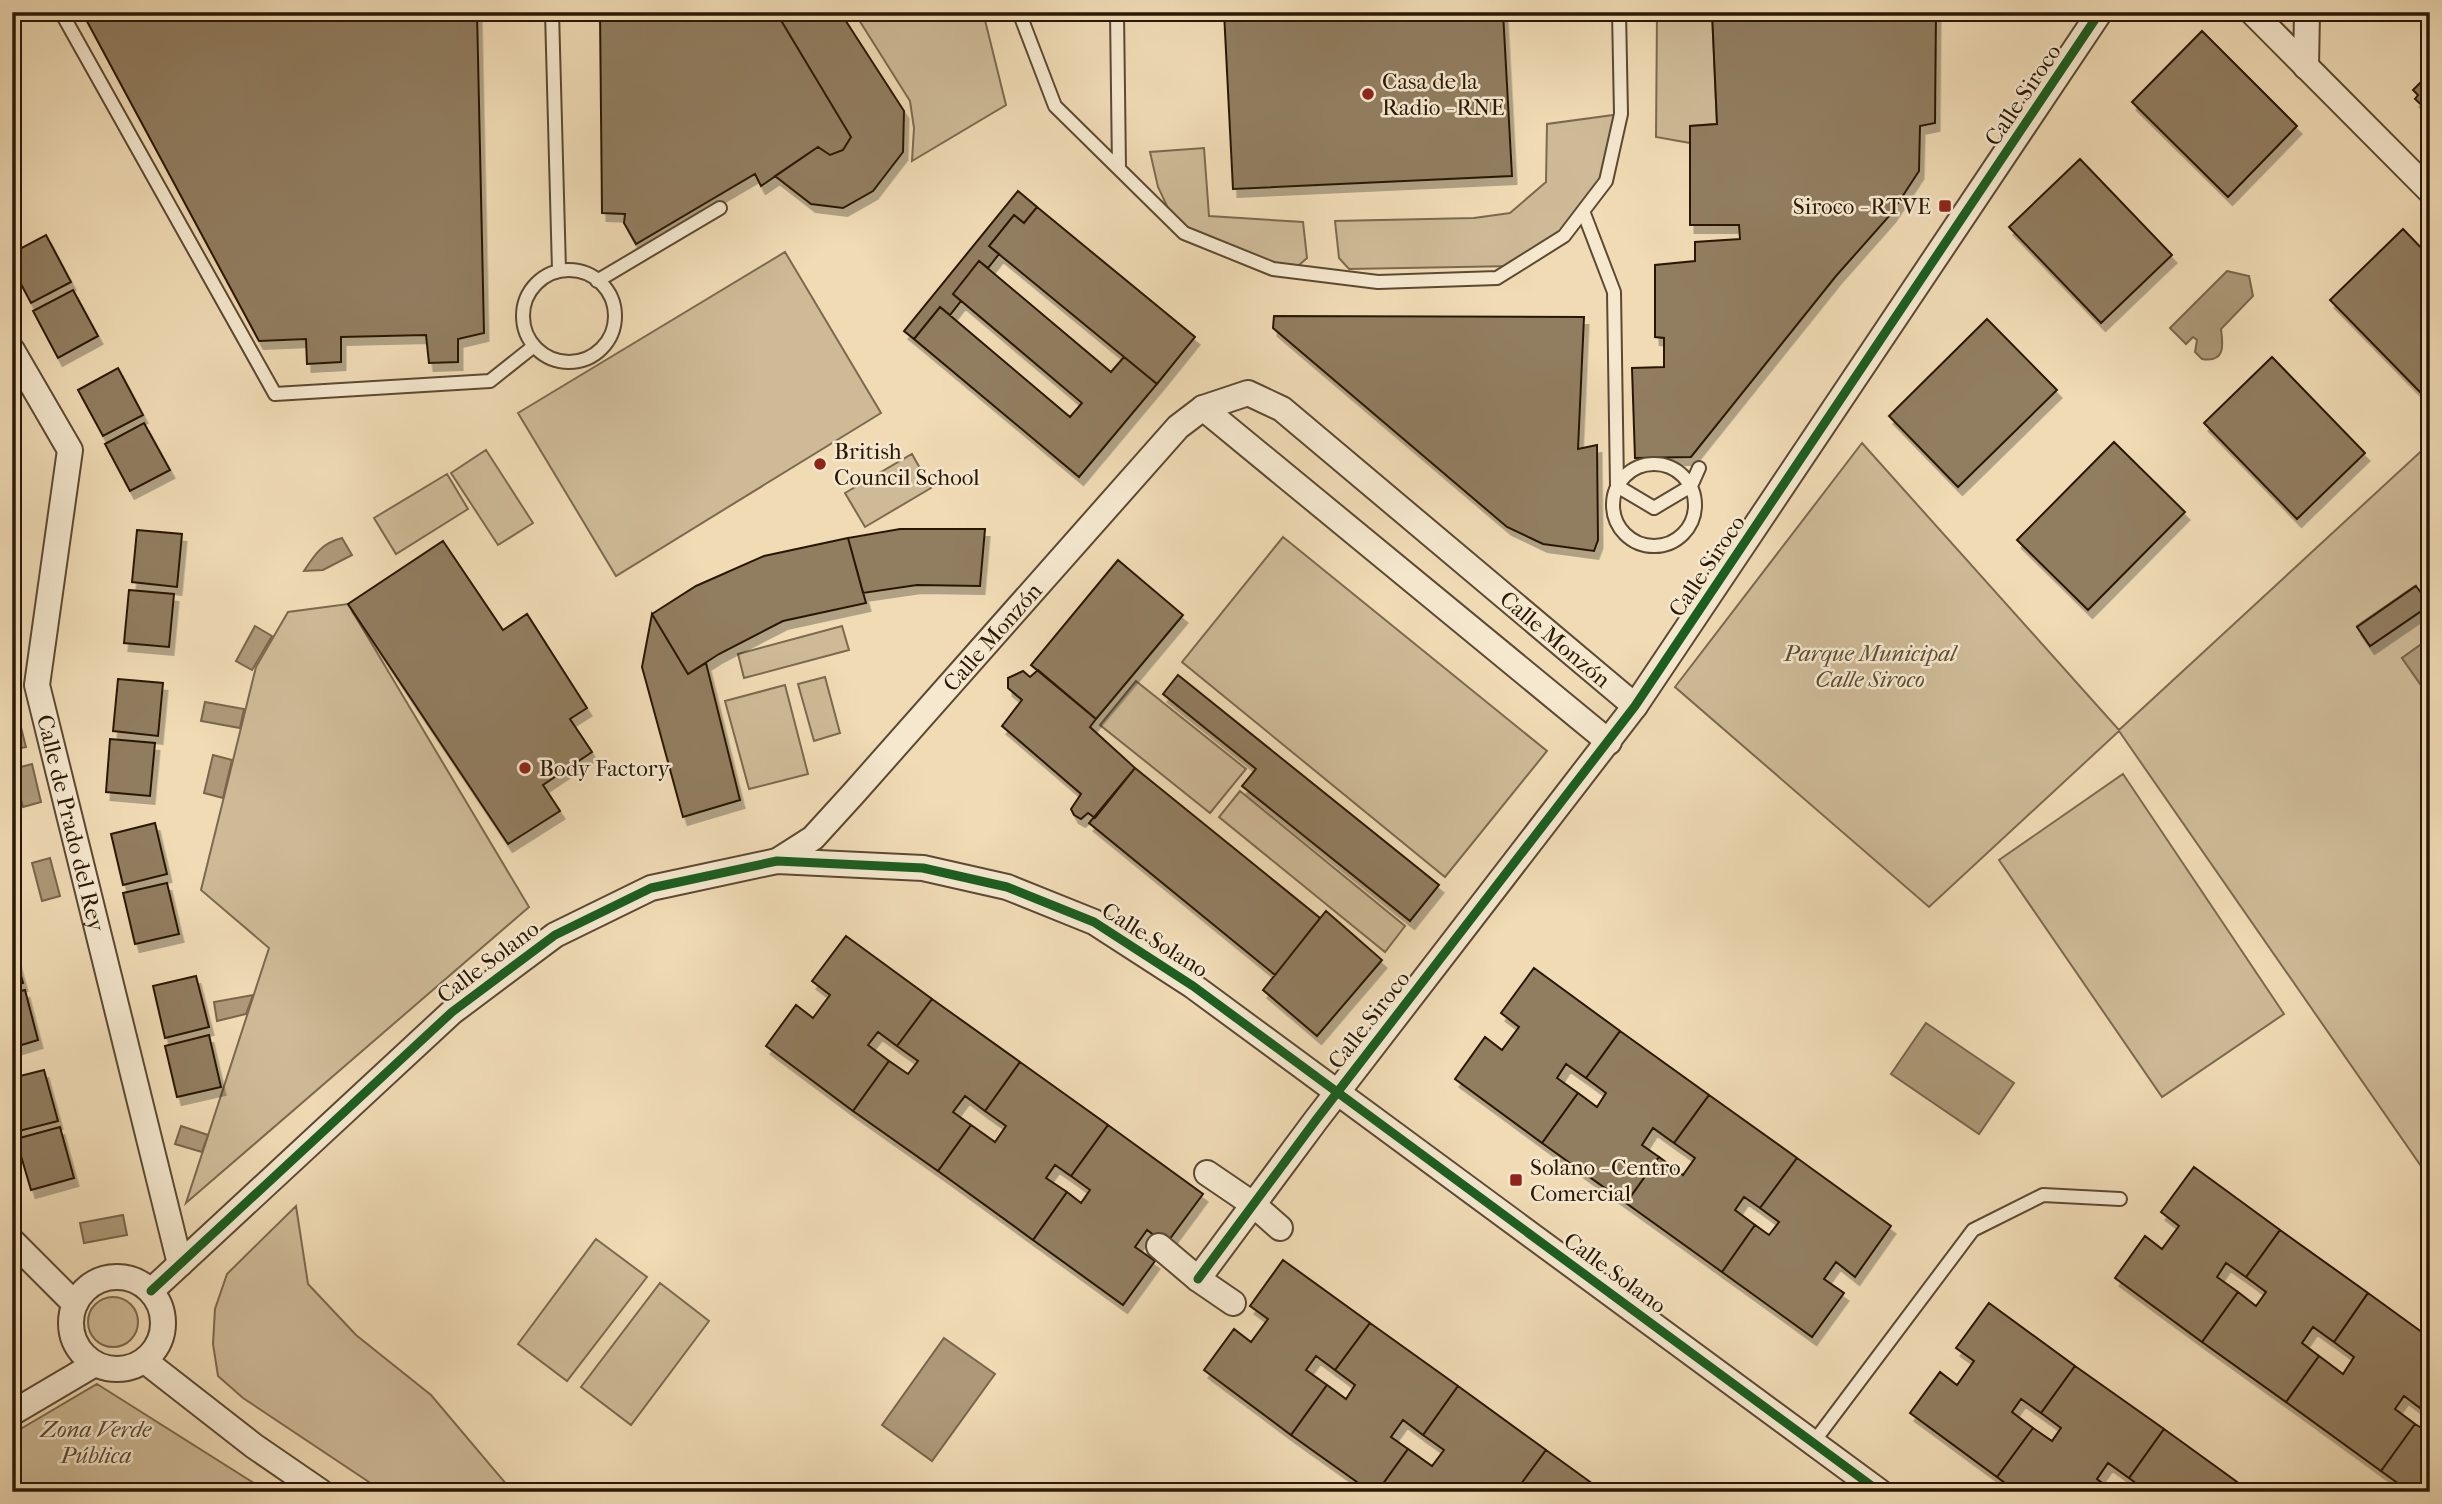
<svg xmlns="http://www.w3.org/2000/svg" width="2442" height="1504" font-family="'IM FELL French Canon',serif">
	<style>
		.green { fill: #ceba97; stroke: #7c694e; stroke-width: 2; fill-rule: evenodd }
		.water { fill: #ad9979; stroke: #79654b; stroke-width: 2 }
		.building { fill: #917d61; stroke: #2a1805; stroke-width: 2; filter: url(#shadow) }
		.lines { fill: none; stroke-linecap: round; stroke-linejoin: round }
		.lane-casing { stroke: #5c4931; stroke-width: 16 }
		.street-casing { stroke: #5c4931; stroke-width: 28 }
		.lane { stroke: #f5e8cf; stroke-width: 12 }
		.street { stroke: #f5e8cf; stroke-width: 24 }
		.cycleway-casing { stroke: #f5e8cf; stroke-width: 13 }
		.cycleway { stroke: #1b5e20; stroke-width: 9 }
		.poi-dot { fill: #8f2418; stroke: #f5e8cf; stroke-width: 2.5 }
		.labels { text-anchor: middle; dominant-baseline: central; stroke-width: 5; stroke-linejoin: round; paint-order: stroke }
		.poi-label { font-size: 23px; fill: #2a1805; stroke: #f5e8cf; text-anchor: start }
		.street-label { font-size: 23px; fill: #2a1805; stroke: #f5e8cf }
		.park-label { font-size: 23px; font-style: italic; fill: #5b4931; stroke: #f5e8cf }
	</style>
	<defs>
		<filter id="shadow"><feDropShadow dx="4.5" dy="8" stdDeviation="0" flood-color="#0004"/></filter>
	</defs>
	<rect width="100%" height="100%" fill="#f0dbb5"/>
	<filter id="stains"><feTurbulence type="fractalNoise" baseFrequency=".00286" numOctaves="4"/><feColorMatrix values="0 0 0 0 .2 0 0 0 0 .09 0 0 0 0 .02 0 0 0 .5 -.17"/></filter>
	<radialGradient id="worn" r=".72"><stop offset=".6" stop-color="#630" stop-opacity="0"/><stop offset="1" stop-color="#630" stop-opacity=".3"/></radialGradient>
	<!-- green -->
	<path class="green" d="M854,12h129l23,93 -94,56 2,-33 -4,-27z
		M1657,12h55l5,112 -26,2 -1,17 -34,-6z
		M1621,114l-15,67 -42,55 -49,30 -166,3 -10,-11 -4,-37 139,-3 36,-5 36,-31 1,-58z
		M1204,148l5,68 94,6 4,36 -16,14 -116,-49 -17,-36 -8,-35z
		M785,252l96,161 -265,163 -98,-163z
		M1862,443l257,287 311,-287v195l-28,20 28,40v481l-311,-448 -190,176 -254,-220zM2415,586l14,20 -59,40 -13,-20z
		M486,450l47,73 -35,22 -47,-72z
		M912,454l19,34 -66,39 -20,-34z
		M447,474l21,35 -72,45 -22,-36z
		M1283,537l264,214 -102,126 -263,-215z
		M348,604l181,303 -343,296 83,-255 -68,-58 55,-223 32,-55z
		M842,626l7,24 -105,28 -6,-24z
		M825,677l15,56 -26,8 -16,-57z
		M1136,681l110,88 -36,44 -110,-88z
		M785,685l23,89 -59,15 -24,-88z
		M2123,774l161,240 -122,83 -163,-237z
		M1240,791l165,135 -20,26 -166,-135z
		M296,1206l12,78 48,51 75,60 82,97h-129l-141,-94 -25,-22 -5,-32 2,-35 12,-35z
		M596,1239l51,38 -80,104 -49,-37z
		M660,1283l49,38 -78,104 -50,-38z
		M88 1322a25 25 0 1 1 50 0a25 25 0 1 1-50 0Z
		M97,1384l171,108h-241l-15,-10v-48z"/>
	<!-- water -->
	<path class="water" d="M2227,271l22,5 4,20 -32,33c2,15 5,34 -19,30l-7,-7 2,-12 -4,-3 -7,7 -16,-16z
		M342,538l10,17 -29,15 -19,1c11,-17 18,-28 38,-33z
		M255,626l17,10 -20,34 -16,-9z
		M2430,638v60l-28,-40z
		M205,702l39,7 -4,19 -39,-7z
		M16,708l10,39 -14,3v-41z
		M213,755l19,5 -9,38 -19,-5z
		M32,764l9,38 -18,5 -10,-38z
		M50,858l10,38 -18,5 -10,-38z
		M253,995l-7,19 -29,7 -3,-19z
		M1926,1023l88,60 -35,51 -88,-60z
		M181,1126l27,9 -6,17 -27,-8z
		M123,1215l4,20 -43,8 -4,-20z
		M944,1338l51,36 -63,87 -50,-36z"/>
	<!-- building -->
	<path class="building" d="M82,12h395l7,321 -26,6v23l-29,1 -3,-28 -85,2v25l-34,2 -1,-25 -47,2z
		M600,12h176l75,125 -8,13 -13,5 -12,-8 -57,39 -6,-12 -119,70 -12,-21 1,-9 -23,-1z
		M776,12h64l64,99 -1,41 -30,39 -30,17 -32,-4 -36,-28 43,-29 12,8 13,-5 8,-13z
		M1224,12h279l9,164 -279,13z
		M1712,12h224l-1,111 -15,3 -1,45 -28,43 -55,62 -145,181 -56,1 -3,-90 32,-1v-29l-9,-1v-72l40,-4v-19l45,-3 -1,-14h-49v-99l27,-2z
		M2202,31l95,95 -69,71 -96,-95z
		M2430,73v40l-15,-14 3,-4 -5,-5z
		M2080,159l92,96 -71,68 -92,-96z
		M1018,191l19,16 -13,16 -10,-8 -25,31 10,8 -11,14 -9,-7 -26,33 8,7 -11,14 -10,-8 -26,32 -10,-8z
		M1037,207l158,130 -38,47 -168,-138 25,-31 10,8z
		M2403,229l27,28v128l-9,8 -91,-93z
		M46,235l25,47 -40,21 -19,-36v-14z
		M979,261l132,111 13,-15 33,27 -78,93 -165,-138 26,-32 130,110 12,-14 -129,-109z
		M73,290l25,46 -40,22 -25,-47z
		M1274,316l310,1 -6,132 19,-4 1,95 -4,11 -51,-7 -36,-17 -234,-199z
		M1987,319l70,71 -99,97 -69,-71z
		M2272,357l93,96 -68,66 -93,-96z
		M118,368l25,47 -40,21 -25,-46z
		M144,423l26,47 -40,21 -25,-47z
		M2114,442l71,70 -97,98 -71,-70z
		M900,529h85l-5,57 -63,-1 -54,8 -15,-55z
		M137,530l45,4 -5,53 -45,-5z
		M848,538l18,65 -83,18 -64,33 -31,20 -36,-60 44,-28 68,-30z
		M443,541l60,89 24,-16 60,94 -17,11 22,33 -49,33 17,26 -52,33 -160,-240z
		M1118,560l65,55 -87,104 -65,-54z
		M2416,586l14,19 -60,41 -13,-19z
		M129,590l45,4 -5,53 -45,-4z
		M652,614l36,60 18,-11 34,137 -57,17 -41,-150z
		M1038,670l58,49 -6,8 45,41 -40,50 -7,-5 -7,6 -7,-4 -3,-6 10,-15 -79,-68 20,-26 -14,-12v-10l15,-7 7,6z
		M1178,675l261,210 -29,36 -168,-135 14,-17 -93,-75z
		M118,679l45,4 -5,53 -45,-5z
		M110,739l45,4 -5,53 -44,-4z
		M1135,768l185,150 -45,57 -186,-152z
		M155,823l12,51 -44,11 -12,-51z
		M167,883l12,51 -44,10 -12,-51z
		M1326,911l56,49 -65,76 -54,-46z
		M846,936l86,63 -35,47 -19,-14 -10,13 21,16 -36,50 -87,-65 30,-41 17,13 17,-23 -18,-14z
		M12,944l11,39 -11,2z
		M1534,968l86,63 -34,47 -20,-14 -9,14 21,15 -36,50 -87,-64 30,-42 17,13 17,-23 -18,-14z
		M196,976l13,51 -44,11 -12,-52z
		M25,990l13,50 -26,8v-55z
		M932,999l88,63 -35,49 -20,-15 -12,16 18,13 -33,46 -85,-60 36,-50 19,13 10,-13 -21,-15z
		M1620,1031l89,64 -35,48 -21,-15 -11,17 17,12 -33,46 -84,-60 36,-50 19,14 9,-14 -20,-15z
		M209,1035l12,52 -44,10 -12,-51z
		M1020,1062l88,63 -37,51 -16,-11 -9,13 21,14 -34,48 -95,-69 33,-46 24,17 11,-16 -21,-15z
		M44,1070l14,51 -43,11 -3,-54z
		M1709,1095l88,63 -37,50 -16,-11 -9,13 20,15 -33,47 -96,-69 33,-46 24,18 12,-17 -21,-15z
		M1108,1125l95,69 -37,50 -19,-14 -12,17 20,14 -32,44 -90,-65 34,-48 14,11 9,-13 -19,-14z
		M60,1127l14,51 -43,12 -15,-51z
		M1797,1158l94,68 -36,51 -19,-15 -12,17 20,14 -32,44 -90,-65 33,-47 14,10 10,-13 -19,-14z
		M2194,1167l86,63 -34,47 -20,-14 -9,14 21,15 -36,50 -87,-64 30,-42 17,13 17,-23 -18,-14z
		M2280,1230l88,63 -34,49 -21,-15 -11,16 17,13 -33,46 -84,-60 36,-50 18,14 10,-14 -20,-15z
		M1283,1260l87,63 -35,47 -19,-14 -10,14 21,15 -36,50 -87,-65 30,-41 17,13 17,-23 -18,-13z
		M2368,1293l62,45v55l-10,15 -16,-12 -9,13 20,15 -34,47 -95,-69 33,-46 24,18 11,-17 -20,-15z
		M1989,1303l86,63 -34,47 -20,-14 -9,13 21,16 -36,49 -87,-64 30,-41 17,13 17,-24 -18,-13z
		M1370,1323l88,63 -35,49 -20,-15 -12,17 17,12 -31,43h-6l-80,-57 36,-50 19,14 9,-14 -20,-15z
		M2075,1366l89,63 -35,49 -21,-15 -11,16 17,13h-97l-20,-15 36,-49 19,13 9,-13 -20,-15z
		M1458,1386l88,64 -31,42 -22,-3 -2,3h-114l31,-43 24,17 12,-16 -21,-15z
		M2430,1393v22l-10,-7z
		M2415,1424l15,9v59h-20l-29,-21z
		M2164,1429l87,63h-103l-19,-14z
		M1546,1450l58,42h-89z"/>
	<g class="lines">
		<!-- lane casing -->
		<g class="lane-casing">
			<path id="lane" d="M61,12l214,382 215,-13 44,-35
				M552,12l7,258
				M1019,12l36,94 64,63
				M1117,12l2,157 65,64 89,36 105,13 119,-4 67,-42 42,-55 15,-67 -2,-102
				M1583,211l31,81 3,194 37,22 37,-22 8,-18
				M523 316a46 46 0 1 1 92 0a46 46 0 1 1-92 0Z
				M597,281l123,-73
				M1613 505a41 41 0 1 1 82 0a41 41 0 1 1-82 0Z
				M1813,1443l160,-213 70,-35 77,4"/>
		</g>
		<!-- street casing -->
		<g class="street-casing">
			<g id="street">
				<path d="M2252,12l178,179"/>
				<path d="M2306,67l1,-55"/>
				<path id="s1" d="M12,350l58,100 -33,235 143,579"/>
				<path d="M1203,408l406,334"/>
				<path id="s2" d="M777,861l36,-23 41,-45 324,-366 25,-19 45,-15 34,16 353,297"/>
				<path d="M1207,1173l47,32 26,23"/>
				<path d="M12,1241l63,63"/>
				<path d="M1159,1246l39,33 35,24"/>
				<circle cx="117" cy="1323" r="46"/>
				<path d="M1198,1279l118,-159 319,-414 465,-694"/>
				<path d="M151,1291l301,-279 103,-77 96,-47 126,-27 146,7 84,19 87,35 99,64 687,506"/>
				<path d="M145,1361l109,85 67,46"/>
				<path d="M12,1413l83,-49"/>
			</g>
		</g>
		<!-- lane -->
		<use href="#lane" class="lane"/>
		<!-- street -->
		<use href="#street" class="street"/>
		<!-- cycleway casing -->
		<g class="cycleway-casing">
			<path id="cycleway" d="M1198,1279l118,-159 319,-414 465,-694
				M151,1291l301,-279 103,-77 96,-47 126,-27 146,7 84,19 87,35 99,64 687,506"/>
		</g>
		<!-- cycleway -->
		<use href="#cycleway" class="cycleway"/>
	</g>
	<!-- markers -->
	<g class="poi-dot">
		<circle cx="1368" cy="94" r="7"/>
		<rect x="1938" y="199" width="14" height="14" rx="3.5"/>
		<circle cx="820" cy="464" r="7"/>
		<circle cx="525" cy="768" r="7"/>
		<rect x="1509" y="1173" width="14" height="14" rx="3.5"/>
	</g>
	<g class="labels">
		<!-- poi labels -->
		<g class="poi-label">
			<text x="1382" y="81">Casa de la<tspan x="1382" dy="26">Radio - RNE</tspan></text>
			<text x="1931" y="206" text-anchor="end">Siroco - RTVE</text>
			<text x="834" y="451">British<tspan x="834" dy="26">Council School</tspan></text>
			<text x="539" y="768">Body Factory</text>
			<text x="1530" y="1167">Solano - Centro<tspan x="1530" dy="26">Comercial</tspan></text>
		</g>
		<!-- street labels -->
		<g class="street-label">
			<text transform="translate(2023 95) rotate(-56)">Calle Siroco</text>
			<text transform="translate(1707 566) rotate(-56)">Calle Siroco</text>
			<text stroke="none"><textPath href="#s2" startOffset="312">Calle Monzón</textPath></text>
			<text stroke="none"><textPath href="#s2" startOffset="1066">Calle Monzón</textPath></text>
			<text stroke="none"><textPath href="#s1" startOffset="495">Calle de Prado del Rey</textPath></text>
			<text transform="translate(1155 940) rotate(32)">Calle Solano</text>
			<text transform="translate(488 962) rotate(-37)">Calle Solano</text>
			<text transform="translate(1369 1020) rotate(-52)">Calle Siroco</text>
			<text transform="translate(1615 1273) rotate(36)">Calle Solano</text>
		</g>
		<!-- park labels -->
		<g class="park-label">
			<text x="1870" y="653">Parque Municipal<tspan x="1870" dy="26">Calle Siroco</tspan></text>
			<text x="96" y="1429">Zona Verde<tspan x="96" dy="26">Pública</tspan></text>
		</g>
	</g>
	<!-- margin -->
	<rect width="2442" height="1504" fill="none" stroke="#f0dbb5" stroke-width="42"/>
	<rect x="14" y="14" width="2414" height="1476" fill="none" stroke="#2a1805" stroke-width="3.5"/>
	<rect x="21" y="21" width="2400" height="1462" fill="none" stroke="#2a1805" stroke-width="2"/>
	<rect width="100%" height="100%" filter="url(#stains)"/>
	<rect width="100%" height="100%" fill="url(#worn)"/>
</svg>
